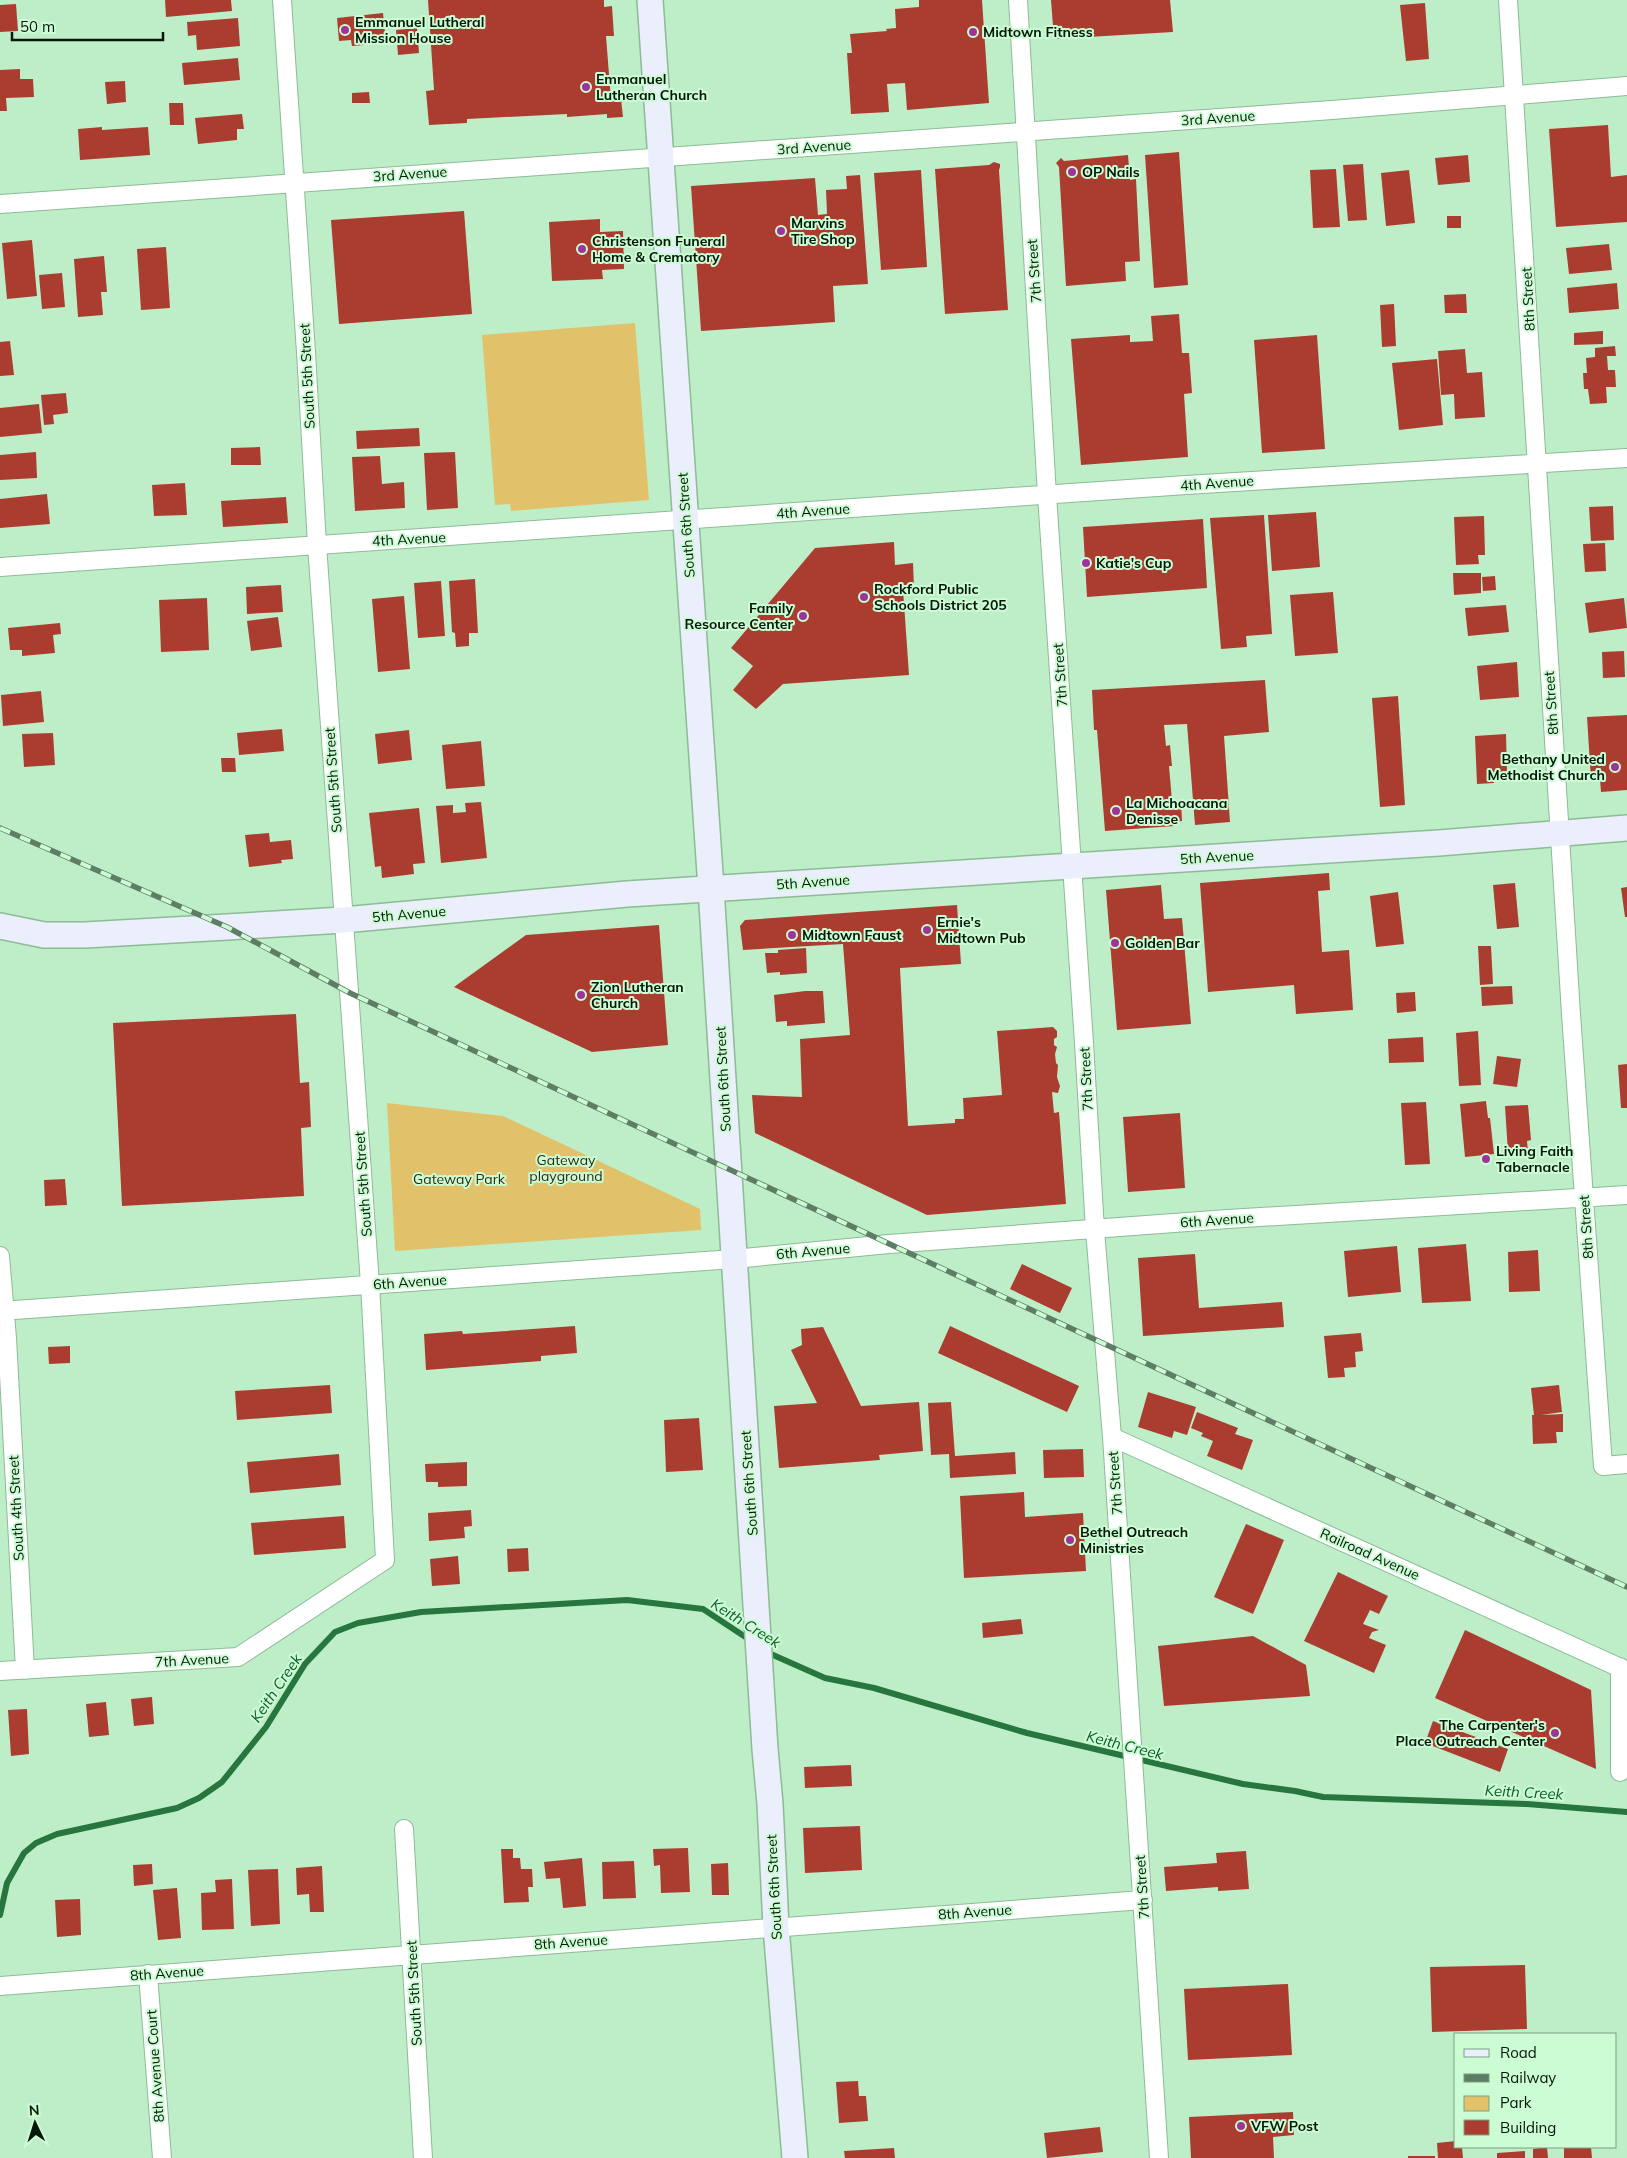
<svg xmlns="http://www.w3.org/2000/svg" width="1627" height="2158" font-family="Mulish,sans-serif">
	<style>
		.green { fill: #e1c26b }
		.lines { fill: none; stroke-linecap: round; stroke-linejoin: round }
		.stream { stroke: #26763e; stroke-width: 6 }
		.building { fill: #ab3d30 }
		.street-casing { stroke: #8cbb95; stroke-width: 20 }
		.secondary-casing { stroke: #8cbb95; stroke-width: 28 }
		.street { stroke: #fff; stroke-width: 18 }
		.secondary { stroke: #ebeffb; stroke-width: 25 }
		.rail-casing { stroke: #5d7d64; stroke-width: 5.5 }
		.rail { stroke: #cbfcd3; stroke-width: 4; stroke-dasharray: 11; stroke-linecap: butt }
		.poi-dot { fill: #9d3598; stroke: #cbfcd3; stroke-width: 2 }
		.labels { text-anchor: middle; dominant-baseline: central; stroke-width: 4; stroke-linejoin: round; paint-order: stroke }
		.poi-label { font-size: 14px; font-weight: bold; fill: #06170a; stroke: #cbfcd3; text-anchor: start }
		.street-label { font-size: 14px; fill: #06170a; stroke: #cbfcd3 }
		.park-label { font-size: 14px; fill: #312915; stroke: #cbfcd3 }
		.water-label { font-size: 15px; font-style: italic; fill: #0e5a29; stroke: #cbfcd3 }
	</style>
	<rect width="100%" height="100%" fill="#beeec7"/>
	<!-- green -->
	<path class="green" d="M635,323l14,177 -138,11 -1,-7 -15,1 -13,-170z
		M387,1103l116,13 197,93 1,21 -306,21z"/>
	<g class="lines">
		<!-- stream -->
		<path class="stream" d="M764,1651l61,27 49,10 153,45 216,51 52,7 28,6 204,7 100,8
			M0,1915l7,-32 17,-30 12,-10 21,-9 120,-26 22,-10 23,-16 44,-55 39,-63 30,-32 23,-9 63,-11 206,-12 76,9 47,31"/>
	</g>
	<!-- building -->
	<path class="building" d="M165,0h66l1,11 -66,6z
		M428,0h176v7l8,-1 2,30h-8l5,64 10,-1 2,18 -16,1v-4l-40,3v-3l-100,5v4l-38,2 -3,-34 8,-1z
		M919,0h63l7,103 -82,7 -2,-27 -18,1 2,28 -38,2 -4,-61h5l-2,-19 37,-3 -1,-2 10,-1 -1,-19 24,-2z
		M1051,0h119l3,32 -119,7z
		M1425,3l4,56 -23,2 -6,-56z
		M16,4l2,27 -18,1v-27z
		M383,13l3,30 -34,3 -1,-6 -12,1 -2,-23z
		M238,18l2,28 -43,4 -1,-15 -8,1 -1,-14z
		M417,28l2,25 -21,2 -2,-25z
		M238,58l2,22 -56,5 -2,-22z
		M20,69v10h13l1,18 -28,1 1,13h-7v-41z
		M125,81l1,21 -19,2 -2,-22z
		M369,92l1,11h-18v-10z
		M169,103h14l1,22h-14z
		M242,114l2,15h-7v11l-39,4 -3,-26z
		M1608,125l3,52 16,-2v47l-71,5 -7,-98z
		M102,127v3l46,-3 2,28 -70,5 -2,-31z
		M1179,152l9,133 -34,3 -9,-133z
		M1128,155l2,25 6,-1 4,82 -15,1 1,19 -60,5 -7,-119 -3,-4 5,-5 3,3z
		M1468,155l2,27 -32,3 -3,-27z
		M994,162l6,2v3l-1,3 9,140 -63,4 -10,-145 54,-4z
		M1363,164l4,56 -19,1 -5,-56z
		M1336,169l4,58 -27,1 -3,-58z
		M921,170l6,97 -46,3 -7,-97z
		M1409,170l6,53 -29,3 -5,-53z
		M860,175l8,109 -35,2 2,36 -134,9 -10,-145 124,-8 3,37 9,-1 -1,-24 21,-1 -1,-13z
		M464,211l8,103 -133,10 -8,-104z
		M1447,216h14v12h-14z
		M600,219v13l23,-1 1,38 -22,1 1,9 -51,2 -3,-59z
		M32,240l5,56 -30,3 -5,-56z
		M1609,244l3,26 -43,4 -3,-26z
		M166,247l4,61 -29,2 -4,-61z
		M104,256l3,36h-6l2,23 -25,2 -4,-58z
		M62,273l3,34 -23,2 -3,-34z
		M1617,283l2,26 -50,4 -2,-25z
		M1466,294l1,19h-22l-1,-18z
		M1394,304l2,42 -14,1 -2,-42z
		M1179,314l3,39h7l3,40 -8,1 4,63 -107,8 -10,-126 59,-4v7l23,-1 -2,-25z
		M1603,331v13l-29,1v-12z
		M1317,335l8,114 -63,4 -8,-113z
		M10,341l4,34 -14,1v-34z
		M1615,346l1,10h-9l1,14h7l1,17h-10l1,16 -17,1 -2,-15h-4l-1,-16h4l-1,-15 9,-1v-9z
		M1465,349l2,24 15,-1 3,45 -30,2 -1,-25 -13,1 -3,-44z
		M1437,359l6,66 -44,5 -7,-67z
		M66,393l2,20 -15,2 1,9 -10,1 -3,-30z
		M39,404l3,29 -42,4v-29z
		M419,428l1,18 -63,3 -1,-18z
		M260,447l1,18h-30v-17z
		M36,452l1,26 -37,2v-25z
		M455,452l3,56 -31,2 -3,-57z
		M380,456l2,28 22,-2 1,26 -50,3 -3,-54z
		M185,483l2,32 -33,1 -2,-31z
		M47,494l3,30 -50,4v-29z
		M286,497l2,26 -65,4 -2,-26z
		M1613,506l1,34 -23,1 -2,-34z
		M1316,512l4,55 -48,4 -4,-56z
		M1264,515l8,119 -26,2 1,11 -26,2 -11,-131z
		M1484,516l1,39h-7l1,9 -23,1 -2,-48z
		M1203,519l4,69 -120,9 -4,-70z
		M894,542l1,23 18,-2 1,25 -11,1 6,86 -126,9 -27,25 -23,-19 20,-24 -22,-18 84,-100z
		M1605,543l1,28 -21,1 -2,-28z
		M1453,573h28v20l-27,2z
		M1495,576l1,14 -13,1 -1,-14z
		M475,579l3,54h-9v13l-13,1 -1,-14 -3,-1 -3,-51z
		M441,581l4,55 -27,2 -4,-55z
		M281,585l2,27 -36,2 -1,-27z
		M1333,592l5,61 -43,3 -5,-61z
		M404,596l6,73 -32,3 -6,-73z
		M207,598l2,52 -48,2 -2,-52z
		M1624,598l3,30 -38,5 -4,-30z
		M1506,605l3,27 -41,4 -3,-28z
		M278,617l4,30 -31,4 -4,-30z
		M60,623l1,11 -8,1 2,18 -33,3v-6h-12l-2,-22z
		M1624,651l1,26 -22,1 -1,-26z
		M1517,662l2,35 -39,3 -3,-34z
		M1265,680l4,52 -45,4 6,86 -35,3 -8,-101 -23,1 2,21 4,-1 2,21h-3l3,35 9,-1 1,21 -8,1v4l-69,5 -8,-101h-3l-2,-40z
		M41,691l3,31 -41,4 -2,-31z
		M1398,696l7,109 -25,2 -8,-109z
		M1627,715v75l-26,2 -1,-13 -9,1 -4,-63z
		M282,729l2,22 -45,4 -2,-22z
		M409,730l3,30 -34,4 -3,-30z
		M53,733l2,32 -31,2 -2,-33z
		M1506,734l1,39h-14l1,10 -17,1 -2,-48z
		M481,741l4,45 -39,3 -4,-44z
		M221,758h14l1,14h-14z
		M481,802l6,56 -46,5 -5,-57 17,-1v8l13,-1 -1,-9z
		M419,808l6,55 -12,1 1,10 -32,4 -1,-12 -6,1 -6,-54z
		M269,833l1,9 21,-2 2,19 -12,1 1,3 -33,4 -4,-32z
		M1329,873l1,17 -12,1 4,61 27,-2 4,60 -57,4 -2,-29 -86,7 -8,-109z
		M1515,883l4,44 -22,2 -4,-44z
		M1161,885l3,34 18,-1 9,106 -74,6 -11,-140z
		M1627,887v30h-2l-4,-29z
		M1398,892l6,52 -28,3 -6,-51z
		M957,905l4,59 -61,4 8,158 47,-3v-4h9l-1,-21 39,-3 -5,-64 56,-4 4,4v6l-3,2v6l3,2 -2,7 1,9 2,2 -1,12 3,9 -2,7 -6,-1 2,21 5,-1 7,92 -139,11 -172,-82 -3,-38 50,2 -2,-58 50,-4 -7,-91 -100,6 -3,-24 5,-6z
		M659,925l9,120 -76,7 -138,-65 72,-52z
		M1478,946h13l2,38 -13,1z
		M806,948l1,25 -27,2v-3l-13,1 -2,-20h13v-3z
		M1512,986l1,18 -31,2 -1,-19z
		M805,991h18l2,32 -38,3v-5l-11,1 -2,-27z
		M1415,992l1,19 -19,2 -1,-20z
		M296,1014l4,69 9,-1 2,45 -10,1 3,68 -182,10 -9,-183z
		M1478,1031l3,54 -22,1 -3,-53z
		M1423,1037l1,25 -35,1 -1,-24z
		M1497,1056l24,3 -4,28 -24,-3z
		M1627,1064v44h-6l-3,-43z
		M1486,1101l2,17h2l4,36 -29,3 -5,-53z
		M1426,1102l4,62 -25,1 -4,-62z
		M1528,1105l3,35 -4,1 1,11 -20,1 -3,-47z
		M1180,1113l5,75 -57,4 -5,-75z
		M65,1179l2,26 -22,1 -1,-26z
		M1466,1244l5,57 -49,2 -4,-55z
		M1397,1246l4,46 -53,5 -4,-46z
		M1538,1250l2,41 -31,1 -1,-40z
		M1195,1254l4,54 83,-6 2,25 -141,9 -5,-78z
		M1022,1264l50,24 -12,25 -50,-24z
		M575,1326l2,27 -36,3v5l-115,9 -2,-36 38,-3 1,3z
		M950,1326l129,60 -12,26 -129,-59z
		M823,1327l38,79 58,-4 4,49 -44,4 1,5 -101,8 -5,-62 43,-3 -26,-53 11,-5 -1,-16z
		M1361,1333l2,18 -8,1 1,15 -12,1 1,9 -17,1 -4,-42z
		M70,1346v17l-21,1 -1,-17z
		M330,1385l2,28 -95,7 -2,-29z
		M1559,1385l3,27 -21,3 22,-1v18h-7l1,11 -24,1 -1,-29h2l-3,-27z
		M1148,1392l48,15 -9,28 -13,-4 -2,7 -34,-11z
		M951,1402l4,54 60,-4 1,22 -66,4 -1,-24 -18,1 -3,-52z
		M1197,1412l41,16 -3,6 18,6 -11,30 -35,-14 6,-15 -12,-5 2,-3 -12,-5z
		M699,1418l4,52 -37,2 -2,-52z
		M1083,1449l1,28 -40,1 -1,-28z
		M339,1454l2,31 -91,8 -3,-31z
		M467,1462v24l-29,1v-5h-12l-1,-18z
		M1024,1492l1,25 58,-4 3,58 -122,7 -4,-82z
		M471,1510l1,16 -8,1 1,11 -36,3 -1,-28z
		M344,1516l2,32 -92,7 -3,-32z
		M1246,1524l38,16 -31,74 -39,-17z
		M528,1548l1,23 -21,1 -1,-23z
		M458,1556l2,28 -28,2 -2,-27z
		M1338,1572l50,24 -9,18 -9,-4 -7,14 16,6 -7,2 -3,6 17,7 -12,28 -70,-32z
		M1021,1619l2,15 -40,4 -1,-15z
		M1465,1630l126,60 5,79 -161,-71z
		M1253,1636l53,29 4,31 -146,10 -6,-60z
		M152,1697l2,27 -20,2 -3,-27z
		M106,1702l3,33 -20,2 -3,-33z
		M27,1709l2,45 -18,2 -3,-46z
		M1433,1721l75,28 -8,23 -75,-29z
		M851,1765l1,21 -47,2 -1,-21z
		M860,1826l2,44 -57,3 -2,-45z
		M688,1848l2,44 -29,1 -1,-28 -6,1 -1,-17z
		M501,1849h12v9h7l1,11h11l1,18h-5l1,15 -25,1z
		M1246,1851l3,38 -31,2v-4l-52,4 -2,-24 53,-4 -1,-10z
		M582,1858l4,48 -23,2 -3,-30 -14,1 -2,-17z
		M634,1861l2,37 -33,1 -1,-37z
		M728,1863l1,32h-17l-1,-31z
		M152,1864l1,20 -19,2 -1,-21z
		M322,1866l2,46h-14l-1,-18 -12,1 -1,-27z
		M278,1869l2,55 -29,2 -3,-56z
		M232,1879l2,50 -32,1 -1,-37 15,-1 -1,-12z
		M177,1888l4,50 -23,2 -5,-50z
		M80,1899l1,36 -24,2 -2,-37z
		M1525,1965l2,64 -95,3 -2,-65z
		M1288,1984l4,71 -104,5 -4,-71z
		M858,2081l1,15h7l2,25 -29,2 -3,-41z
		M1293,2112l1,23 -21,2 1,21h-83l-2,-41z
		M1100,2127l3,25 -56,6 -3,-25z
		M1456,2141v6h6l1,11h-25l-1,-15z
		M1547,2147l1,11h-15v-9z
		M1564,2147h27l1,11h-28z
		M894,2148l1,10h-50l-1,-7z
		M1525,2151v7h-28v-5z
		M1408,2156h27v2h-27z"/>
	<g class="lines">
		<!-- street casing -->
		<g class="street-casing">
			<path id="street" d="M1018,0l29,495 37,548 11,187 17,207 47,721
				M1508,0l63,1014 32,452 24,-2
				M0,204l1332,-94 295,-24
				M0,567l1186,-82 441,-27
				M0,1256l7,82 18,332
				M0,1311l734,-52 155,-15 339,-25 399,-24
				M1112,1437l515,234
				M1620,1667v105
				M0,1671l238,-14 147,-97 -15,-276 -53,-739 -11,-193 -24,-352
				M404,1829l19,329
				M148,1974l14,184
				M0,1986l1143,-86"/>
		</g>
		<!-- secondary casing -->
		<g class="secondary-casing">
			<path id="secondary" d="M650,0l61,888 54,861 5,55 6,123 19,231
				M0,926l44,9h41l142,-8 116,-7 284,-26 812,-51 188,-15"/>
		</g>
		<!-- street -->
		<use href="#street" class="street"/>
		<!-- secondary -->
		<use href="#secondary" class="secondary"/>
		<!-- rail casing -->
		<g class="rail-casing">
			<path id="rail" d="M0,828l227,99 123,66 1277,594"/>
		</g>
		<!-- rail -->
		<use href="#rail" class="rail"/>
	</g>
	<!-- markers -->
	<g class="poi-dot">
		<circle cx="345" cy="30" r="5"/>
		<circle cx="973" cy="32" r="5"/>
		<circle cx="586" cy="87" r="5"/>
		<circle cx="1072" cy="172" r="5"/>
		<circle cx="781" cy="231" r="5"/>
		<circle cx="582" cy="249" r="5"/>
		<circle cx="1086" cy="563" r="5"/>
		<circle cx="864" cy="597" r="5"/>
		<circle cx="803" cy="616" r="5"/>
		<circle cx="1615" cy="767" r="5"/>
		<circle cx="1116" cy="811" r="5"/>
		<circle cx="927" cy="930" r="5"/>
		<circle cx="792" cy="935" r="5"/>
		<circle cx="1115" cy="943" r="5"/>
		<circle cx="581" cy="995" r="5"/>
		<circle cx="1486" cy="1159" r="5"/>
		<circle cx="1070" cy="1540" r="5"/>
		<circle cx="1555" cy="1733" r="5"/>
		<circle cx="1241" cy="2126" r="5"/>
	</g>
	<g class="labels">
		<!-- poi labels -->
		<g class="poi-label">
			<text x="355" y="22">Emmanuel Lutheral<tspan x="355" dy="16">Mission House</tspan></text>
			<text x="983" y="32">Midtown Fitness</text>
			<text x="596" y="79">Emmanuel<tspan x="596" dy="16">Lutheran Church</tspan></text>
			<text x="1082" y="172">OP Nails</text>
			<text x="791" y="223">Marvins<tspan x="791" dy="16">Tire Shop</tspan></text>
			<text x="592" y="241">Christenson Funeral<tspan x="592" dy="16">Home &amp; Crematory</tspan></text>
			<text x="1096" y="563">Katie's Cup</text>
			<text x="874" y="589">Rockford Public<tspan x="874" dy="16">Schools District 205</tspan></text>
			<text x="793" y="608" text-anchor="end">Family<tspan x="793" dy="16">Resource Center</tspan></text>
			<text x="1605" y="759" text-anchor="end">Bethany United<tspan x="1605" dy="16">Methodist Church</tspan></text>
			<text x="1126" y="803">La Michoacana<tspan x="1126" dy="16">Denisse</tspan></text>
			<text x="937" y="922">Ernie's<tspan x="937" dy="16">Midtown Pub</tspan></text>
			<text x="802" y="935">Midtown Faust</text>
			<text x="1125" y="943">Golden Bar</text>
			<text x="591" y="987">Zion Lutheran<tspan x="591" dy="16">Church</tspan></text>
			<text x="1496" y="1151">Living Faith<tspan x="1496" dy="16">Tabernacle</tspan></text>
			<text x="1080" y="1532">Bethel Outreach<tspan x="1080" dy="16">Ministries</tspan></text>
			<text x="1545" y="1725" text-anchor="end">The Carpenter's<tspan x="1545" dy="16">Place Outreach Center</tspan></text>
			<text x="1251" y="2126">VFW Post</text>
		</g>
		<!-- street labels -->
		<g class="street-label">
			<text transform="translate(1218 118) rotate(-4)">3rd Avenue</text>
			<text transform="translate(814 147) rotate(-4)">3rd Avenue</text>
			<text transform="translate(410 174) rotate(-4)">3rd Avenue</text>
			<text transform="translate(1034 271) rotate(-94)">7th Street</text>
			<text transform="translate(1528 299) rotate(-93)">8th Street</text>
			<text transform="translate(307 376) rotate(-93)">South 5th Street</text>
			<text transform="translate(1217 483) rotate(-4)">4th Avenue</text>
			<text transform="translate(813 511) rotate(-4)">4th Avenue</text>
			<text transform="translate(686 525) rotate(-94)">South 6th Street</text>
			<text transform="translate(409 539) rotate(-3)">4th Avenue</text>
			<text transform="translate(1060 675) rotate(-94)">7th Street</text>
			<text transform="translate(1551 703) rotate(-94)">8th Street</text>
			<text transform="translate(333 780) rotate(-94)">South 5th Street</text>
			<text transform="translate(1217 857) rotate(-3)">5th Avenue</text>
			<text transform="translate(813 882) rotate(-4)">5th Avenue</text>
			<text transform="translate(409 914) rotate(-5)">5th Avenue</text>
			<text transform="translate(723 1079) rotate(-93)">South 6th Street</text>
			<text transform="translate(1086 1079) rotate(-93)">7th Street</text>
			<text transform="translate(363 1184) rotate(-94)">South 5th Street</text>
			<text transform="translate(1217 1220) rotate(-4)">6th Avenue</text>
			<text transform="translate(1586 1227) rotate(-94)">8th Street</text>
			<text transform="translate(813 1251) rotate(-5)">6th Avenue</text>
			<text transform="translate(410 1282) rotate(-4)">6th Avenue</text>
			<text transform="translate(749 1483) rotate(-94)">South 6th Street</text>
			<text transform="translate(1115 1483) rotate(-94)">7th Street</text>
			<text transform="translate(16 1508) rotate(-93)">South 4th Street</text>
			<text transform="translate(1370 1554) rotate(24)">Railroad Avenue</text>
			<text transform="translate(192 1660) rotate(-3)">7th Avenue</text>
			<text transform="translate(774 1887) rotate(-93)">South 6th Street</text>
			<text transform="translate(1142 1887) rotate(-94)">7th Street</text>
			<text transform="translate(975 1912) rotate(-4)">8th Avenue</text>
			<text transform="translate(571 1942) rotate(-4)">8th Avenue</text>
			<text transform="translate(167 1973) rotate(-4)">8th Avenue</text>
			<text transform="translate(414 1993) rotate(-93)">South 5th Street</text>
			<text transform="translate(155 2066) rotate(-94)">8th Avenue Court</text>
		</g>
		<!-- park labels -->
		<g class="park-label">
			<text x="566" y="1160">Gateway<tspan x="566" dy="16">playground</tspan></text>
			<text x="459" y="1179">Gateway Park</text>
		</g>
		<!-- water labels -->
		<g class="water-label">
			<text transform="translate(746 1623) rotate(32)">Keith Creek</text>
			<text transform="translate(276 1688) rotate(-56)">Keith Creek</text>
			<text transform="translate(1125 1745) rotate(14)">Keith Creek</text>
			<text transform="translate(1524 1792) rotate(3)">Keith Creek</text>
		</g>
	</g>
	<!-- legend -->
	<rect x="1454" y="2033" width="162" height="115" fill="#cbfcd3" stroke="#7ca083"/>
	<rect x="1464" y="2049" width="25" height="8" fill="#ebeffb" stroke="#7ca083"/>
	<text x="1500" y="2058" font-size="15" fill="#06170a">Road</text>
	<rect x="1464" y="2074" width="25" height="8" fill="#5d7d64" stroke="#7ca083"/>
	<text x="1500" y="2083" font-size="15" fill="#06170a">Railway</text>
	<rect x="1464" y="2096" width="25" height="15" fill="#e1c26b" stroke="#7ca083"/>
	<text x="1500" y="2108" font-size="15" fill="#06170a">Park</text>
	<rect x="1464" y="2120" width="25" height="15" fill="#ab3d30" stroke="#7ca083"/>
	<text x="1500" y="2133" font-size="15" fill="#06170a">Building</text>
	<!-- north arrow -->
	<g transform="translate(35 2123) rotate(356)" stroke="#cbfcd3" stroke-width="4" paint-order="stroke">
	<path d="M0-4L9 19L0 12L-9 19Z" fill="#06170a"/>
	<text y="-8" font-size="14" font-weight="bold" text-anchor="middle" fill="#06170a">N</text>
	</g>
	<!-- scale -->
	<path d="M12 32v8h151v-8" fill="none" stroke="#06170a" stroke-width="2.5"/>
	<text x="20" y="32" font-size="15" fill="#06170a" stroke="#cbfcd3" stroke-width="4" paint-order="stroke">50 m</text>
</svg>
